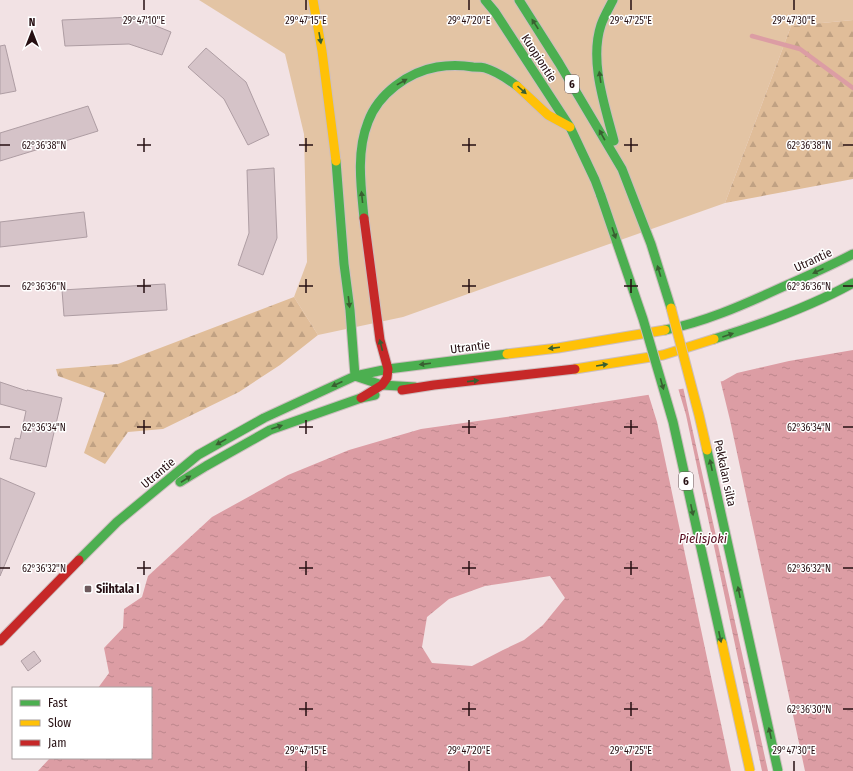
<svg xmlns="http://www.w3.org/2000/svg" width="853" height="771" font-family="'Fira Sans Condensed',sans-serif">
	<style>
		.green { fill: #e3c4a4 }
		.forest { fill: url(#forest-firs) }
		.water { fill: url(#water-ripples); fill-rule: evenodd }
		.pier { fill: #f2e2e4 }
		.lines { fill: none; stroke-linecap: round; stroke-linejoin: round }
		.stream { stroke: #dc9da4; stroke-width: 4.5 }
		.building { fill: #d5c3c8; stroke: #ae9da3 }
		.fast-casing { stroke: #ccbebf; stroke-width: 11 }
		.slow-casing { stroke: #ccbebf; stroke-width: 11 }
		.jam-casing { stroke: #ccbebf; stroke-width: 11 }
		.fast { stroke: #4caf50; stroke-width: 9 }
		.slow { stroke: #ffc107; stroke-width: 9 }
		.jam { stroke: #c62828; stroke-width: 9 }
		.fast-bridge-casing { stroke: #ccbebf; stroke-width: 11; stroke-linecap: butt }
		.slow-bridge-casing { stroke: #ccbebf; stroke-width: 11; stroke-linecap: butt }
		.fast-bridge { stroke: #4caf50; stroke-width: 9 }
		.slow-bridge { stroke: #ffc107; stroke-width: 9 }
		.oneway { fill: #395f31 }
		.ticks { fill: none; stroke: #260f12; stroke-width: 1.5 }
		.poi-dot { fill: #6d595c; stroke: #fff; stroke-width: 1.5 }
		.labels { text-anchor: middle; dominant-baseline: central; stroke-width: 3; stroke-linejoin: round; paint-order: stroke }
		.shield { fill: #fff; stroke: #675759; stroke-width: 1 }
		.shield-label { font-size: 11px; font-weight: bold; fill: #260f12 }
		.street-label { font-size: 12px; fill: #260f12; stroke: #fff }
		.poi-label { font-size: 12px; font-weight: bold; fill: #260f12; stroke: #fff; text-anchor: start }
		.water-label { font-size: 13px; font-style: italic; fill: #55081b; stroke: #fff }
		.ticks-label { font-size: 10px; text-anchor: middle; fill: #260f12; stroke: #fff; stroke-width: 3; stroke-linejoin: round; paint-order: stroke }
	</style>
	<defs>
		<pattern id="forest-firs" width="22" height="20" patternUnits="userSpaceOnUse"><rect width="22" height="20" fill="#e0bd99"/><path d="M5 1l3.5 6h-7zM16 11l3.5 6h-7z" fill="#c0a183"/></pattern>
		<pattern id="water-ripples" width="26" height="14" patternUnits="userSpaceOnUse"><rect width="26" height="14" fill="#dc9da4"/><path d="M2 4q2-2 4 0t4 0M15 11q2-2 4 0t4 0" fill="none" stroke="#bd868c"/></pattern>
	</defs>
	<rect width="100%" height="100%" fill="#f2e2e4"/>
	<!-- green -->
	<path class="green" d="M199,0h654v20l-62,6 -66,177 -322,114 -85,18 -24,-38 13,-35 -3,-128 -19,-80z"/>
	<!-- forest -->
	<path class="forest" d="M853,20v159l-128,24 66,-177z
		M294,297l24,38 -38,30 -41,27 -76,37 -35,3 -23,32 -21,-11 21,-60 -47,-17 -2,-7 62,-5z"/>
	<!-- water -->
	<path class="water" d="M853,350v421h-815l12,-13h101v-70h-53l11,-15 -5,-25 19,-20 1,-19 18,-12 6,-21 64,-59 76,-42 61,-25 72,-21 85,-12 154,-24 63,-12 14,-8 52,-12zM550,576l15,22 -22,27 -19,15 -21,10 -31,16 -40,-3 -10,-16 5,-30 22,-18 36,-13z"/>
	<!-- pier -->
	<path class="pier" d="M720,379l10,41 75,351h-37l-85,-384z
		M678,388l8,27 76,356h-31l-74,-349 -9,-29z"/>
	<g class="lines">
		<!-- stream -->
		<path class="stream" d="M752,36l48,13 53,39"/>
	</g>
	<!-- building -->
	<path class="building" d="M134,17l37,15 -9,23 -33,-11 -64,2 -3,-26z
		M5,45l11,46 -16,3v-48z
		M206,48l40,34 23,53 -21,10 -24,-46 -36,-32z
		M88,106l10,25 -98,30v-28z
		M274,168l3,70 -14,37 -25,-10 11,-32 -2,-63z
		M84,212l3,25 -87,10v-25z
		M165,284l2,26 -103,6 -2,-26z
		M0,382l27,9v-1l35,8 -16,69 -36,-8 5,-21 5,1 6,-28 -26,-7z
		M0,478l35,15 -35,83z
		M34,651l7,10 -13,10 -7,-10z"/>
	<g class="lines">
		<!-- fast casing -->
		<g class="fast-casing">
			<path id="fast" d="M485,0l10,12 75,115 25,53 6,16
				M519,0l40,63 63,106 29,75 20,64
				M613,0c-4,8 -9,16 -12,25 -12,36 4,81 13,116
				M336,161l8,103 6,46 5,66 27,9 33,2
				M364,218c-3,-31 -8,-66 4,-96 10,-28 40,-50 69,-55 12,-2 24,-2 36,0 4,0 9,0 12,1 10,3 24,12 32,18
				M665,330c39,-8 76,-24 113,-41 25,-11 50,-22 75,-35
				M714,339c48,-15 96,-32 139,-56
				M180,482l26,-16 64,-36 91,-32 14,-3
				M79,560l38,-38 81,-67 66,-37 91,-42 33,-7 119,-15"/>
		</g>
		<!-- slow casing -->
		<g class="slow-casing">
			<path id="slow" d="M313,0l9,51 14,110
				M517,86l31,29 22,12
				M507,354l51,-6 107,-18
				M575,369l88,-14 51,-16"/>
		</g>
		<!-- jam casing -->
		<g class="jam-casing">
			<path id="jam" d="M402,390l32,-5 141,-16
				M361,398l21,-13 5,-7 1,-9 -8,-29 -16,-122
				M0,641l79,-81"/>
		</g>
		<!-- fast -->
		<use href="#fast" class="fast"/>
		<!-- slow -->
		<use href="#slow" class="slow"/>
		<!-- jam -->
		<use href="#jam" class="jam"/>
		<!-- fast-bridge casing -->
		<g class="fast-bridge-casing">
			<path id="fast-bridge" d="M601,196l42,123 30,103 49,221
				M707,450l71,321"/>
		</g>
		<!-- slow-bridge casing -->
		<g class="slow-bridge-casing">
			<path id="slow-bridge" d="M671,308l28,107 8,35
				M722,643l28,128"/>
		</g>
		<!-- fast-bridge -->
		<use href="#fast-bridge" class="fast-bridge"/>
		<!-- slow-bridge -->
		<use href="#slow-bridge" class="slow-bridge"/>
	</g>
	<!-- one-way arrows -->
	<defs><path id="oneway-solid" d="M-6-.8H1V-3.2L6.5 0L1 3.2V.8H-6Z"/></defs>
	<g class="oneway">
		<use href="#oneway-solid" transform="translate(535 24) rotate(-123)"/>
		<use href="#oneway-solid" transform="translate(320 38) rotate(80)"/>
		<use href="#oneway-solid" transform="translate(600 77) rotate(-98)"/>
		<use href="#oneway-solid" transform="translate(402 82) rotate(-29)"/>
		<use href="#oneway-solid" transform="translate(522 90) rotate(42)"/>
		<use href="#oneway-solid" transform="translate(602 135) rotate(-119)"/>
		<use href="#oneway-solid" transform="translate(362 197) rotate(-96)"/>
		<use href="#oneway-solid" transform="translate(614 233) rotate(71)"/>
		<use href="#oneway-solid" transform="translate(659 271) rotate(-107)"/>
		<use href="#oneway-solid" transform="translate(818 271) rotate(156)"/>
		<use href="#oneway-solid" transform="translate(349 302) rotate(83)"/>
		<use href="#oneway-solid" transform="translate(728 335) rotate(-19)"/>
		<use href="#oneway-solid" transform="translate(381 345) rotate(-104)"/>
		<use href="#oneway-solid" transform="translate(554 348) rotate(173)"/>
		<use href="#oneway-solid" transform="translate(425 364) rotate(173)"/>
		<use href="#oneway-solid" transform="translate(602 365) rotate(-9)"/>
		<use href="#oneway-solid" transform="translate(473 381) rotate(-6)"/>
		<use href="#oneway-solid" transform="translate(337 384) rotate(155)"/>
		<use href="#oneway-solid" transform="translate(662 384) rotate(74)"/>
		<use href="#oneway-solid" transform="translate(277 427) rotate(-19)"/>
		<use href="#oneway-solid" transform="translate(221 442) rotate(151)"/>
		<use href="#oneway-solid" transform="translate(711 465) rotate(-102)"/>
		<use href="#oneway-solid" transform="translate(186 479) rotate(-33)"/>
		<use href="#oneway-solid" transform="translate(692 510) rotate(78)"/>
		<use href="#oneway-solid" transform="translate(739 592) rotate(-102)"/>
		<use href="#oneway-solid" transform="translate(720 637) rotate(78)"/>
		<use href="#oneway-solid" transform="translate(770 733) rotate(-102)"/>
	</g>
	<!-- ticks -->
	<path class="ticks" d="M144,0v10M306,0v10M469,0v10M631,0v10M794,0v10M144,138v14M306,138v14M469,138v14M631,138v14M0,145h10M137,145h14M299,145h14M462,145h14M624,145h14M843,145h10M144,279v14M306,279v14M469,279v14M631,279v14M0,286h10M137,286h14M299,286h14M462,286h14M624,286h14M843,286h10M144,420v14M306,420v14M469,420v14M631,420v14M0,427h10M137,427h14M299,427h14M462,427h14M624,427h14M843,427h10M144,561v14M306,561v14M469,561v14M631,561v14M0,568h10M137,568h14M299,568h14M462,568h14M624,568h14M843,568h10M306,702v14M469,702v14M631,702v14M299,709h14M462,709h14M624,709h14M843,709h10M306,761v10M469,761v10M631,761v10M794,761v10"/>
	<!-- markers -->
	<rect class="poi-dot" x="84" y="585" width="8" height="8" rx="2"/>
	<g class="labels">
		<!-- shield labels -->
		<g class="shield">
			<rect x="565" y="75" width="14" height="18" rx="3"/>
			<rect x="679" y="472" width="14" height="18" rx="3"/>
		</g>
		<g class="shield-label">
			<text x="572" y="84">6</text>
			<text x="686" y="481">6</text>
		</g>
		<!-- street labels -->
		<g class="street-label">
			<text transform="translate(539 58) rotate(57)">Kuopiontie</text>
			<text transform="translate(813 260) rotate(-25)">Utrantie</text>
			<text transform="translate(470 347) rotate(-7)">Utrantie</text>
			<text transform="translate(158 473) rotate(-40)">Utrantie</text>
			<text transform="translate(725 473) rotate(78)">Pekkalan silta</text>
		</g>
		<!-- poi labels -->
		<g class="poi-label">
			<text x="96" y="589">Siihtala I</text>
		</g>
		<!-- water labels -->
		<g class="water-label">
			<text x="703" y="538">Pielisjoki</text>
		</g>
	</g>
	<g class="ticks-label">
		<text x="144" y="24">29°47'10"E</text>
		<text x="306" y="24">29°47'15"E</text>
		<text x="469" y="24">29°47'20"E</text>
		<text x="631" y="24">29°47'25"E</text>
		<text x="794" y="24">29°47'30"E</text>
		<text x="44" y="149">62°36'38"N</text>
		<text x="809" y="149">62°36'38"N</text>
		<text x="44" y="290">62°36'36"N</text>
		<text x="809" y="290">62°36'36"N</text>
		<text x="44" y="431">62°36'34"N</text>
		<text x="809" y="431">62°36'34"N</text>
		<text x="44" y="572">62°36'32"N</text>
		<text x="809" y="572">62°36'32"N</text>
		<text x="809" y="713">62°36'30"N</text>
		<text x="306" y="754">29°47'15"E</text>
		<text x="469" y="754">29°47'20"E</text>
		<text x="631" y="754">29°47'25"E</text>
		<text x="794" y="754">29°47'30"E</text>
	</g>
	<!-- legend -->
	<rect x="12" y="687" width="140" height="72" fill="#ffffff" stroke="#a89fa0"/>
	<rect x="20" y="700" width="20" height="6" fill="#4caf50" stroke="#a89fa0"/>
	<text x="48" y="707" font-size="12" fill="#260f12">Fast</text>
	<rect x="20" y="720" width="20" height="6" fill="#ffc107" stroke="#a89fa0"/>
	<text x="48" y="727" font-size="12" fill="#260f12">Slow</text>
	<rect x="20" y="740" width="20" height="6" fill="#c62828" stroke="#a89fa0"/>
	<text x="48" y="747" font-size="12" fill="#260f12">Jam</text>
	<!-- north arrow -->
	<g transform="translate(32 32)" stroke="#ffffff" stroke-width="3" paint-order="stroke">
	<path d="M0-3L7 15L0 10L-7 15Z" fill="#260f12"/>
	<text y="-6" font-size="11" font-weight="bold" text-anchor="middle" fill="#260f12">N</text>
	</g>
</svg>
